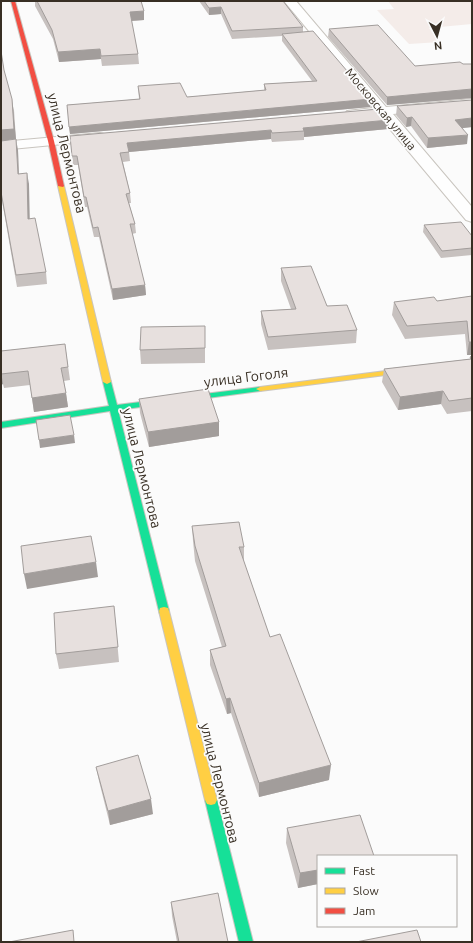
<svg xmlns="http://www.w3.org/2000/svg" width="473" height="943" font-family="Ubuntu,sans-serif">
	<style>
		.education { fill: #f4ece9 }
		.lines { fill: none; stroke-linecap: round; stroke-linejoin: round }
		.street-casing { stroke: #c9c5bf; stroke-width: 2 }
		.fast-casing { stroke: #c9c5bf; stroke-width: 2 }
		.slow-casing { stroke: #c9c5bf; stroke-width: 2 }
		.jam-casing { stroke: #c9c5bf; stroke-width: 2 }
		.street { fill: #fefefe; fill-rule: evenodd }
		.fast { fill: #16e098; fill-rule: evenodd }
		.slow { fill: #ffcf43; fill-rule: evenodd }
		.jam { fill: #f24e42; fill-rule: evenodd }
		.wall { fill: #c7c1bf }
		.shaded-wall { fill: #a29d9b }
		.building { fill: #e7e0de; stroke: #a29d9b }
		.labels { text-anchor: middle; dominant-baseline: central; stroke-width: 3.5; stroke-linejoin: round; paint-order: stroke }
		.far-street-label { font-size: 12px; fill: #382f24; stroke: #fbfbfb }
		.street-label { font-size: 14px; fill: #382f24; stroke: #fbfbfb }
	</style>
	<rect width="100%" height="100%" fill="#fbfbfb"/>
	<!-- education -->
	<path class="education" d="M388,1h84v23l-43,4 11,14 -31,2 -32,-34 17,-1z"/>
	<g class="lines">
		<!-- street casing -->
		<g class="street-casing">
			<path id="street" d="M284,1h12l90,106 86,-8v8l-79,7 79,93v15l-6,-2 -87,-104 -27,2 -5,-1 -2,-3 2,-3 26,-3z
				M100,133l5,1 2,3 -2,3 -104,10v-8z"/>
		</g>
		<!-- fast casing -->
		<g class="fast-casing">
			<path id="fast" d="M104,380h6l1,2 6,23 143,-18 4,2 -4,2 -142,19 51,201 -1,3 -4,1 -4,-1 -1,-3 -49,-200 -109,17v-6l108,-16 -6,-24z
				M211,795l4,1 2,4 36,142h-14l-34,-142 2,-4z"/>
		</g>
		<!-- slow casing -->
		<g class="slow-casing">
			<path id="slow" d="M61,184l3,2 47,196 -4,2 -4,-2 -45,-196z
				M472,360v4l-212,27 -4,-2 4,-2z
				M164,607l4,1 1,3 48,189 -2,4 -4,1 -4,-1 -2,-4 -46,-189 1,-3z"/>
		</g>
		<!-- jam casing -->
		<g class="jam-casing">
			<path id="jam" d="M11,1h4l39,140 10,45 -1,1 -5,-1 -10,-45z"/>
		</g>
		<!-- street -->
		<use href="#street" class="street"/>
		<!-- fast -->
		<use href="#fast" class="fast"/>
		<!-- slow -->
		<use href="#slow" class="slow"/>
		<!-- jam -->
		<use href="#jam" class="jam"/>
	</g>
	<!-- wall -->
	<path class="wall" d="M35,1h106l3,10v9l-13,1 7,33 1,10 -37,2 -1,-7 -42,3 -6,-23 -18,-33z
		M199,1h84l20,26v5l67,75 -300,27 -3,-29 72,-6 -1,-13 49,11 77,-7v-6l48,-3 -30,-40v-5l-50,3 -11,-25 -12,1z
		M329,29l86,37 57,-2v34l-85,7 -59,-68z
		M1,51l3,20 10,39 2,29 -12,1 14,10 1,24 10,10v34l17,54 1,12 -30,3 -16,-92z
		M472,100v27l-9,1 4,16 -40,4 -16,-22 -5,1 -10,-12 1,-9z
		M379,109l9,20 -84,8v3l-32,2 -1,-3 -142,13 1,9 -7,1 7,31 1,10h-2l6,21 1,9 -4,1 13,51 1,10 -33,5 -14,-63h-5l-7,-30h-2l-7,-42h-5l-3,-29z
		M424,225l48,11v19l-31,3 -18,-26z
		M281,268l76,62 -1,13 -88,7 -7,-26v-13l30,-2 -10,-28z
		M472,296v59h-5l-2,-21 -60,5 -13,-24 2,-13 43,-1z
		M205,326v37l-64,1 -1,-14z
		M65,344l5,36 -6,1 4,26 -34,5 -4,-27 -26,3 -1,-4 -2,1v-34z
		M472,356v55l-25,3 -6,-10 -43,6 -16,-28 2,-13 86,-10v-2z
		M139,399l80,23v14l-70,11 -9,-34z
		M192,526l52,21v15l26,75 59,143 -70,17 -28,-84 -4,1 -17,-49v-15l12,-3 -27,-86 -2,-20z
		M114,606l5,56 -60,7 -3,-15z
		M96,767l57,47 -43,11 -11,-44z
		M287,828l31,28v28l-20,4 -12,-45z
		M171,902l57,40h-51l-5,-26z"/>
	<!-- shaded-wall -->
	<path class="shaded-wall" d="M221,7v7l-12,1v-7z
		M144,11v9l-14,1v-9z
		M100,49l1,10 -42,3 -1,-10z
		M472,89v9l-85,7v-8z
		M12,99l4,40 -15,2v-11z
		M371,99l-1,8 -300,27 -1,-7z
		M412,117l-1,9 -5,1 1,-9z
		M472,118v9l-18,2 1,-9z
		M389,120l-1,9 -84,8v-6l-1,-3z
		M271,130v9l-142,13 -2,-9z
		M468,135l-1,9 -40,4 1,-10z
		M16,139l2,11 1,35 -1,-11z
		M27,173l2,11 1,46 -2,-11z
		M145,285l1,10 -33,5 -1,-11z
		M469,342h3v13h-5z
		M1,371l2,13 -2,1z
		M443,391l-2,13 -43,6 2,-13z
		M66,393l2,14 -34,5 -2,-14z
		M219,422v14l-70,11 -1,-15z
		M74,435l1,8 -35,5 -1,-8z
		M96,562l2,15 -71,12 -3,-15z
		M230,698l1,15 -4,1 -1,-15z
		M331,765l-2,15 -70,17v-14z
		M151,799l2,15 -43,11 -2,-14z
		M318,870v14l-20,4 2,-15z"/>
	<!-- building -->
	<path class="building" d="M37,1h104l3,10 -14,1 8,42 -37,2 -1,-7 -42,3 -6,-22z
		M204,1h79l20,26 -71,4 -11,-24 -12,1z
		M378,25l37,41 45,-4 3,2h9v25l-85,8 -58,-68z
		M313,31l58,68 -302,28 -2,-22 73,-6 -2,-13 42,-3 7,14 79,-7 -2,-6 53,-3 -35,-47z
		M1,51l3,19 8,29 2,30 -13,1z
		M472,100v18l-17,2 13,15 -40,3 -16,-21 -5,1 -10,-12z
		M379,109l10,11 -86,8 1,3 -32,2 -1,-3 -144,13 2,9 -9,1 10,40 -4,1 9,30h-5l15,61 -33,4 -14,-62 -5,1 -7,-31h-2l-7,-41h-5l-2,-20z
		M16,139l2,35 9,-1 1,46 7,-1 11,54 -30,3 -15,-83v-51z
		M461,222l11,14v12l-30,3 -18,-26z
		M311,266l16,40 20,-1 10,25 -89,7 -7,-26 35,-2 -15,-41z
		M472,296v46h-3l-2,-21 -60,5 -13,-24 40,-5 3,4z
		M205,326v22l-65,2 1,-23z
		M65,344l3,23 -7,1 5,25 -34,5 -4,-27 -27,3v-23z
		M472,356v42l-23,3 -6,-10 -43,6 -16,-28 87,-10 -1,-2z
		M208,389l11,33 -71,10 -9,-33z
		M70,415l4,20 -35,5 -3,-20z
		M239,522l5,25h-5l31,90 10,-3 51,131 -72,18 -29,-85 -4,1 -16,-49 16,-4 -31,-100 -3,-20z
		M91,536l5,26 -72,12 -3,-28z
		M114,606l4,41 -62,7 -2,-41z
		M138,755l13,44 -43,12 -12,-44z
		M360,815l14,41h-56v14l-18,3 -13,-45z
		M218,893l10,49h-49l-8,-40z
		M73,930l1,12h-65z
		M417,930l4,12h-65z"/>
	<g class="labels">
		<!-- far-street labels -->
		<g class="far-street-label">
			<text transform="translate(381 109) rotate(50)">Московская улица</text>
		</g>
		<!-- street labels -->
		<g class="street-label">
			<text transform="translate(67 153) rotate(76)">улица Лермонтова</text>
			<text transform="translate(246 377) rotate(-7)">улица Гоголя</text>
			<text transform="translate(142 468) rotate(76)">улица Лермонтова</text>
			<text transform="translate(220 783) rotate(76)">улица Лермонтова</text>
		</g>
	</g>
	<!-- border -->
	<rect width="473" height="943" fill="none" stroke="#382f24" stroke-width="4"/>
	<!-- legend -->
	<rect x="317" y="855" width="140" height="72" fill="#fbfbfb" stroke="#ada9a5"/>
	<rect x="325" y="868" width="20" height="6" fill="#16e098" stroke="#ada9a5"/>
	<text x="353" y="875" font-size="12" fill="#382f24">Fast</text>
	<rect x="325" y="888" width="20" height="6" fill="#ffcf43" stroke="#ada9a5"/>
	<text x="353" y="895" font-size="12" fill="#382f24">Slow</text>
	<rect x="325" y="908" width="20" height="6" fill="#f24e42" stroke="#ada9a5"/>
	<text x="353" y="915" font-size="12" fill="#382f24">Jam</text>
	<!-- north arrow -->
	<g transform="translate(437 36) rotate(174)" stroke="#fbfbfb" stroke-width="3" paint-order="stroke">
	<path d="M0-3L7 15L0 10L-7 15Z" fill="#382f24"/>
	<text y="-6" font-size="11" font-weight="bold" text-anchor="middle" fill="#382f24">N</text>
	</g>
</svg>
